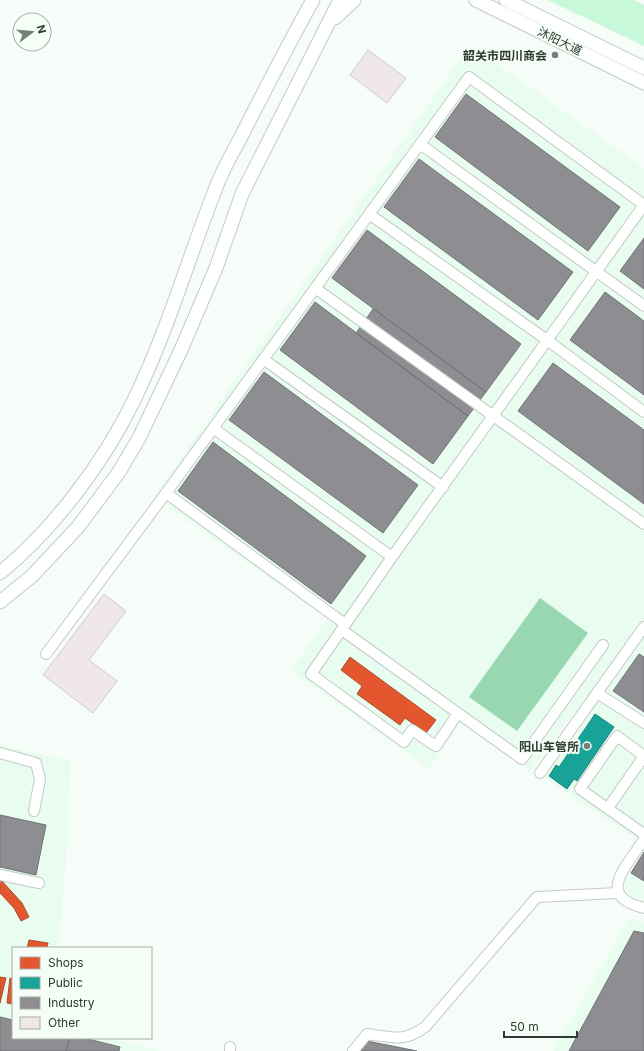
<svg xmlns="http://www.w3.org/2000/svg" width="644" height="1051" font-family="Inter,'Noto Sans SC',sans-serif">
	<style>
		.built { fill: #e8fcef }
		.green { fill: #c8f8da }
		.water { fill: #99d7b2 }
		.shops { fill: #e4572e; stroke: #ae4e30 }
		.public { fill: #17a398; stroke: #1e847a }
		.industry { fill: #8d8d92; stroke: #717476 }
		.building { fill: #efe7e8; stroke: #cfcccc }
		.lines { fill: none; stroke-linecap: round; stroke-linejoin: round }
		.minor-casing { stroke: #c3cbc6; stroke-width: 12 }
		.major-casing { stroke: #c3cbc6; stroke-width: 15 }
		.minor { stroke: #fefffe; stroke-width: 10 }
		.major { stroke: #fefffe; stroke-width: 13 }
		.poi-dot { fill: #757e78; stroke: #f4fef7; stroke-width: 1.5 }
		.labels { text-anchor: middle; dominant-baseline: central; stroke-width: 4; stroke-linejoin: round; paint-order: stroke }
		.street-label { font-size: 12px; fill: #303a33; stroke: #f4fef7 }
		.poi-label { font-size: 12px; font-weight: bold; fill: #303a33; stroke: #f4fef7; text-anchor: end }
	</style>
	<rect width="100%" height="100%" fill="#f6fcf8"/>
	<!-- built -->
	<path class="built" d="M470,45l174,123v676l-99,-66 47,-72 -9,-6 -53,72 -69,-49 -32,46 -138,-98 36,-52 -173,-122z
		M0,745l70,16 -3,85 -8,102h-46v90h96l52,13h-161z
		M644,852v48l-14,-4 -6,-11 1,-4z
		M629,918l15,4v129h-91z"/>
	<!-- green -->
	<path class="green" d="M548,0h86l10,5v41z"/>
	<!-- water -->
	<path class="water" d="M540,598l48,35 -71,98 -48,-34z"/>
	<!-- shops -->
	<path class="shops" d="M350,657l86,63 -10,13 -21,-15 -5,7 -43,-31 5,-8 -21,-16z
		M1,880l21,23 7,14 -8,4 -7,-13 -14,-15z
		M29,940l19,3 -1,5h-20z
		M0,977l6,1 -6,25z
		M10,978l3,1v25l-6,-1z"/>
	<!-- public -->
	<path class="public" d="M595,714l19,13 -37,54 -3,-2 -7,10 -18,-13 7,-11 3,2z"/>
	<!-- industry -->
	<path class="industry" d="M466,94l154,113 -32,44 -153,-114z
		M419,159l154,113 -35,48 -154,-113z
		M367,230l154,114 -35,48 -154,-114z
		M644,238v51l-24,-18z
		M605,292l39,29v74l-74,-55z
		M315,302l153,114 -35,48 -153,-114z
		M373,309l113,83 -18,24 -112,-83z
		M553,363l91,67v74l-126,-93z
		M264,372l154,113 -35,48 -154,-113z
		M213,442l153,114 -35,48 -153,-113z
		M639,654l5,3v55l-31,-21z
		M0,815l46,10 -10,50 -36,-8z
		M644,852v29l-13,-8z
		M634,931l10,2v118h-75z
		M0,1017l13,3v18h57l-4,13h-66z
		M70,1038h14l36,9 -1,4h-53z
		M367,1041l50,10h-57z"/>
	<!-- building -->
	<path class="building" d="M368,50l38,28 -19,25 -37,-28z
		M104,594l22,17 -37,49 28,21 -24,32 -50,-38z"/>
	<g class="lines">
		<!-- minor casing -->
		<g class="minor-casing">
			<path id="minor" d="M420,144l224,162
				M369,214l178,126 97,72
				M315,288l329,236
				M263,359l180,128
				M213,428l179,129
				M345,624l-179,-131 303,-416 175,128
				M342,630l180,129 81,-114
				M46,654l120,-161
				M597,693l47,30
				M458,713l-22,33 -24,-16 -8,12 -93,-68 81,-117 252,-352
				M0,753l36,10 4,16 -6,32
				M540,773l104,-146
				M608,808l36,-52 -27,-20 -37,53 64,45
				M644,839c-17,28 -50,57 0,69
				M0,875l39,8
				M230,1047v4
				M353,1051l14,-17c25,3 38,9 59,-8l111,-129 80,-4"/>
		</g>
		<!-- major casing -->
		<g class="major-casing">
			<path id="major" d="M476,0l168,83
				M506,0l138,68
				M335,18l19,-18
				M0,573c54,-44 105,-112 135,-175 33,-68 54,-142 82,-213 8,-21 21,-41 31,-62 21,-41 42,-82 65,-123
				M0,602l32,-26 46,-49 41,-55 20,-34 42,-88 35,-82 26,-74 98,-194"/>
		</g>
		<!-- minor -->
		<use href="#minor" class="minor"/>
		<!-- major -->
		<use href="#major" class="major"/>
	</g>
	<!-- markers -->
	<g class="poi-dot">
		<circle cx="555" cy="55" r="4"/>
		<circle cx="587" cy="746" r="4"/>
	</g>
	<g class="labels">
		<!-- street labels -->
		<g class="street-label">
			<text transform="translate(560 41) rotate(26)">沐阳大道</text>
		</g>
		<!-- poi labels -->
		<g class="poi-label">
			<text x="547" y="55">韶关市四川商会</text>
			<text x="579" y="746">阳山车管所</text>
		</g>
	</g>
	<!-- legend -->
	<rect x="12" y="947" width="140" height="92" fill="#f4fef7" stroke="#a6b0a9"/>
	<rect x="20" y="957" width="20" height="12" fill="#e4572e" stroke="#a6b0a9"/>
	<text x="48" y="967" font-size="12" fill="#303a33">Shops</text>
	<rect x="20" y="977" width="20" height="12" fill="#17a398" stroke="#a6b0a9"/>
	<text x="48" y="987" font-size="12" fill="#303a33">Public</text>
	<rect x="20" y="997" width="20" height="12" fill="#8d8d92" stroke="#a6b0a9"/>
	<text x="48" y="1007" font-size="12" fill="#303a33">Industry</text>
	<rect x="20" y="1017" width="20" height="12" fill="#efe7e8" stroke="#a6b0a9"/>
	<text x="48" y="1027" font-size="12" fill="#303a33">Other</text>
	<!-- north arrow -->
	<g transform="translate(32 32) rotate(74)"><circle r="19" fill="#f4fef7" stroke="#a6b0a9"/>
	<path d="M0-3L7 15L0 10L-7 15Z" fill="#757e78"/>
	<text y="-6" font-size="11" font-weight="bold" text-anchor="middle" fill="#303a33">N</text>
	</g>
	<!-- scale -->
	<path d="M504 1031v6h73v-6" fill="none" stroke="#303a33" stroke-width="2"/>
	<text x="510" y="1031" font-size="12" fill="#303a33" stroke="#f4fef7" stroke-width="3" paint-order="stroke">50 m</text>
</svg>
